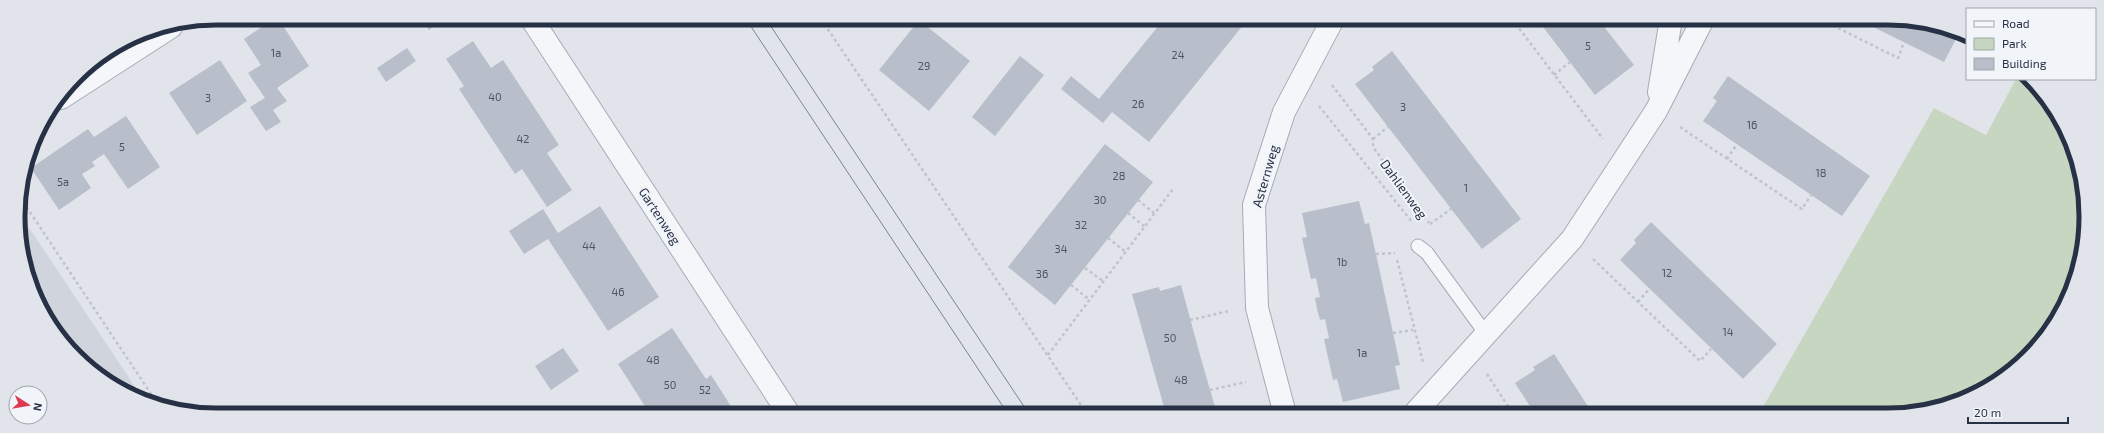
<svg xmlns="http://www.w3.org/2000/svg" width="2104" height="433" font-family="'Exo 2',sans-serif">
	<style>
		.built { fill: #cfd4dd }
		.green { fill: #c6d6c1 }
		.building { fill: #b8beca }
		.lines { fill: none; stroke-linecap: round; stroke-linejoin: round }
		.service-casing { stroke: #a5abb6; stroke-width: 15 }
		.minor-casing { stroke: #a5abb6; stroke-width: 24 }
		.path { stroke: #bfc3ca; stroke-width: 2.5; stroke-dasharray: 3 3; stroke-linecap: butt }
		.service { stroke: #f4f6f9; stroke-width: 13 }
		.minor { stroke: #f4f6f9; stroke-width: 22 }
		.tram { stroke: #798397; stroke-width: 1 }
		.labels { text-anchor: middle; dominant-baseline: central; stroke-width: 4; stroke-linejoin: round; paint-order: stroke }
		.number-label { font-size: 11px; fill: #4b5466 }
		.street-label { font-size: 13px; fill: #273145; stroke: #f1f4f8 }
		.rim { fill: none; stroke: #273145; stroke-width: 5 }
	</style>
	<rect width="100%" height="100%" fill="#e1e5eb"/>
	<!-- built -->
	<path class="built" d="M20,214l123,185 -14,-5 -62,-47 -38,-66z"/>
	<!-- green -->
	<path class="green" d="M2016,79h10l19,16 34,70 5,77 -18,62 -38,53 -53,38 -74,20 -142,-1 175,-306 52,27z"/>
	<!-- building -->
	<path class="building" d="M275,18h3l31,48 -32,22 10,13 -14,9 8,12 -15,9 -16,-24 15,-9 -17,-25 13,-8 -17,-26z
		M421,18h25l-17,12z
		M1164,19h84l-99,123 -37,-30 -9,11 -42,-34 10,-13 28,23z
		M1537,19h61l36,46 -39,30z
		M919,20l51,41 -41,50 -50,-41z
		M1859,20h54l45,15 -14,27z
		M473,41l18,27 12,-8 56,85 -12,8 25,37 -25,17 -25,-38 -7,5 -56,-85 5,-3 -18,-27z
		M407,48l9,13 -30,21 -9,-14z
		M1392,51l129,168 -39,30 -127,-165 19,-14 -2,-3z
		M1020,56l24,19 -49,61 -23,-19z
		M220,60l27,41 -50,34 -28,-42z
		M1728,76l142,100 -28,40 -139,-95 14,-20 -4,-3z
		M126,116l34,51 -32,22 -24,-35 -12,8 3,4 -13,8 9,14 -32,22 -28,-42 57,-39 6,8z
		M1105,144l48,38 -98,123 -47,-38z
		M1359,201l6,23 4,-1 10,45 21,97 -5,1 5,23 -57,13 -6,-23 -4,1 -9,-41 5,-1 -4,-19 -5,1 -3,-11 -2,-11 5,-1 -4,-19 -5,1 -9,-41 5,-1 -5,-24z
		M600,206l59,91 -51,34 -60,-92 -24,15 -15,-23 34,-22 15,24z
		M1651,222l126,122 -34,35 -123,-119 16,-17 -2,-3z
		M1181,285l19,70 17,59h-51l-34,-120 27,-7 1,4z
		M672,328l34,51 5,-4 25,39h-77l-2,-3 -7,3 -32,-50z
		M563,348l16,23 -28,19 -16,-24z
		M1554,354l39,60h-58l-20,-31 20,-13 -2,-3z"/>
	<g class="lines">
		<!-- service casing -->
		<g class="service-casing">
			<path id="service" d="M1418,246l9,7 59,81"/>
		</g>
		<!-- minor casing -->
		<g class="minor-casing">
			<path id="minor" d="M531,18l258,396
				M1659,92l12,-73
				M61,98l110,-71
				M1285,414l-28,-106 -3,-103 30,-93 49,-93
				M1414,414l158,-175 84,-128 47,-92"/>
		</g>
		<!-- path -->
		<path class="path" d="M821,19l266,395
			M1512,19l91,120
			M1822,20l76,38 6,-16
			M1554,75l16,-13
			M1332,85l41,54v8l56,76
			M1319,106l93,116
			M1680,127l122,82 9,-14
			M1373,139l15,-12
			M1727,159l10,-15
			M20,197l137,206
			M1138,200l17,14
			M1128,213l17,14
			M1430,224l21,-15
			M1108,238l18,14
			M1376,254l19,-1
			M1593,259l107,102 11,-12
			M1397,260l26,102
			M1085,268l18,13
			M1071,285l19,15
			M1638,302l11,-13
			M1190,320l39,-9
			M1393,333l20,-3
			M1048,355l125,-166
			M1487,374l26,40
			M1210,390l36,-8"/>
		<!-- service -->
		<use href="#service" class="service"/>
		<!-- minor -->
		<use href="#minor" class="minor"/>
		<!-- tram -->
		<path class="tram" d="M746,19l262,395
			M766,19l263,395"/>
	</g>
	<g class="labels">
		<!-- number labels -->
		<g class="number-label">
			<text x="1588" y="45">5</text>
			<text x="276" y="52">1a</text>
			<text x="1178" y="54">24</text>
			<text x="924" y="65">29</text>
			<text x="495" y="96">40</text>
			<text x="208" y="97">3</text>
			<text x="1138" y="103">26</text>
			<text x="1403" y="106">3</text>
			<text x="1752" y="124">16</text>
			<text x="523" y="138">42</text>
			<text x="122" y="146">5</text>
			<text x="1821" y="172">18</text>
			<text x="1119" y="175">28</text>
			<text x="63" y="181">5a</text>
			<text x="1466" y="187">1</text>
			<text x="1100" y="199">30</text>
			<text x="1081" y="224">32</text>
			<text x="589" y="245">44</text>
			<text x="1061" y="248">34</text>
			<text x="1342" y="261">1b</text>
			<text x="1667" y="272">12</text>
			<text x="1042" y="273">36</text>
			<text x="618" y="291">46</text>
			<text x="1728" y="331">14</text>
			<text x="1170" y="337">50</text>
			<text x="1362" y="352">1a</text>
			<text x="653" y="359">48</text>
			<text x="1181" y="379">48</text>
			<text x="670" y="384">50</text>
			<text x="705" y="389">52</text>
		</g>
		<!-- street labels -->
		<g class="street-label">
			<text transform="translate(1265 176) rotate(-74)">Asternweg</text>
			<text transform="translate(1404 189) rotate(54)">Dahlienweg</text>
			<text transform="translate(660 216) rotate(57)">Gartenweg</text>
		</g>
	</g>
	<!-- crop -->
	<path d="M0 0H2104V433H0ZM216 25H1888A191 191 0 0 1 2079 216V217A191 191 0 0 1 1888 408H216A191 191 0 0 1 25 217V216A191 191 0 0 1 216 25Z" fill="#e1e4ea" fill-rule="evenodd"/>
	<path class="rim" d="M216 25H1888A191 191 0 0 1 2079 216V217A191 191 0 0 1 1888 408H216A191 191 0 0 1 25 217V216A191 191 0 0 1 216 25Z"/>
	<!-- legend -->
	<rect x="1966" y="8" width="130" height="72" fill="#f1f4f8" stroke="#a0a6b0"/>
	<rect x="1974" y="21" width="20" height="6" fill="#f4f6f9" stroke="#a0a6b0"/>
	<text x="2002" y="28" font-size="12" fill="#273145">Road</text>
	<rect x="1974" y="38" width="20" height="12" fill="#c6d6c1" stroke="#a0a6b0"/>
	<text x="2002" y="48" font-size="12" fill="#273145">Park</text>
	<rect x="1974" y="58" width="20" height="12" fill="#b8beca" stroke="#a0a6b0"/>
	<text x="2002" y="68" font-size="12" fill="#273145">Building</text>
	<!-- north arrow -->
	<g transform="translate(28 405) rotate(102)"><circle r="19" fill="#f1f4f8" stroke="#a0a6b0"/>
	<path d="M0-3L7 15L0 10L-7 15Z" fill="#dc3a4e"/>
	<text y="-6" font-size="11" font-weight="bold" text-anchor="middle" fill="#273145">N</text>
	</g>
	<!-- scale -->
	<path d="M1968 417v6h100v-6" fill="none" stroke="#273145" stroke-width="2"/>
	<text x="1974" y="417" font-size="12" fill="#273145" stroke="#f1f4f8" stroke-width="3" paint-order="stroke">20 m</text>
</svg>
